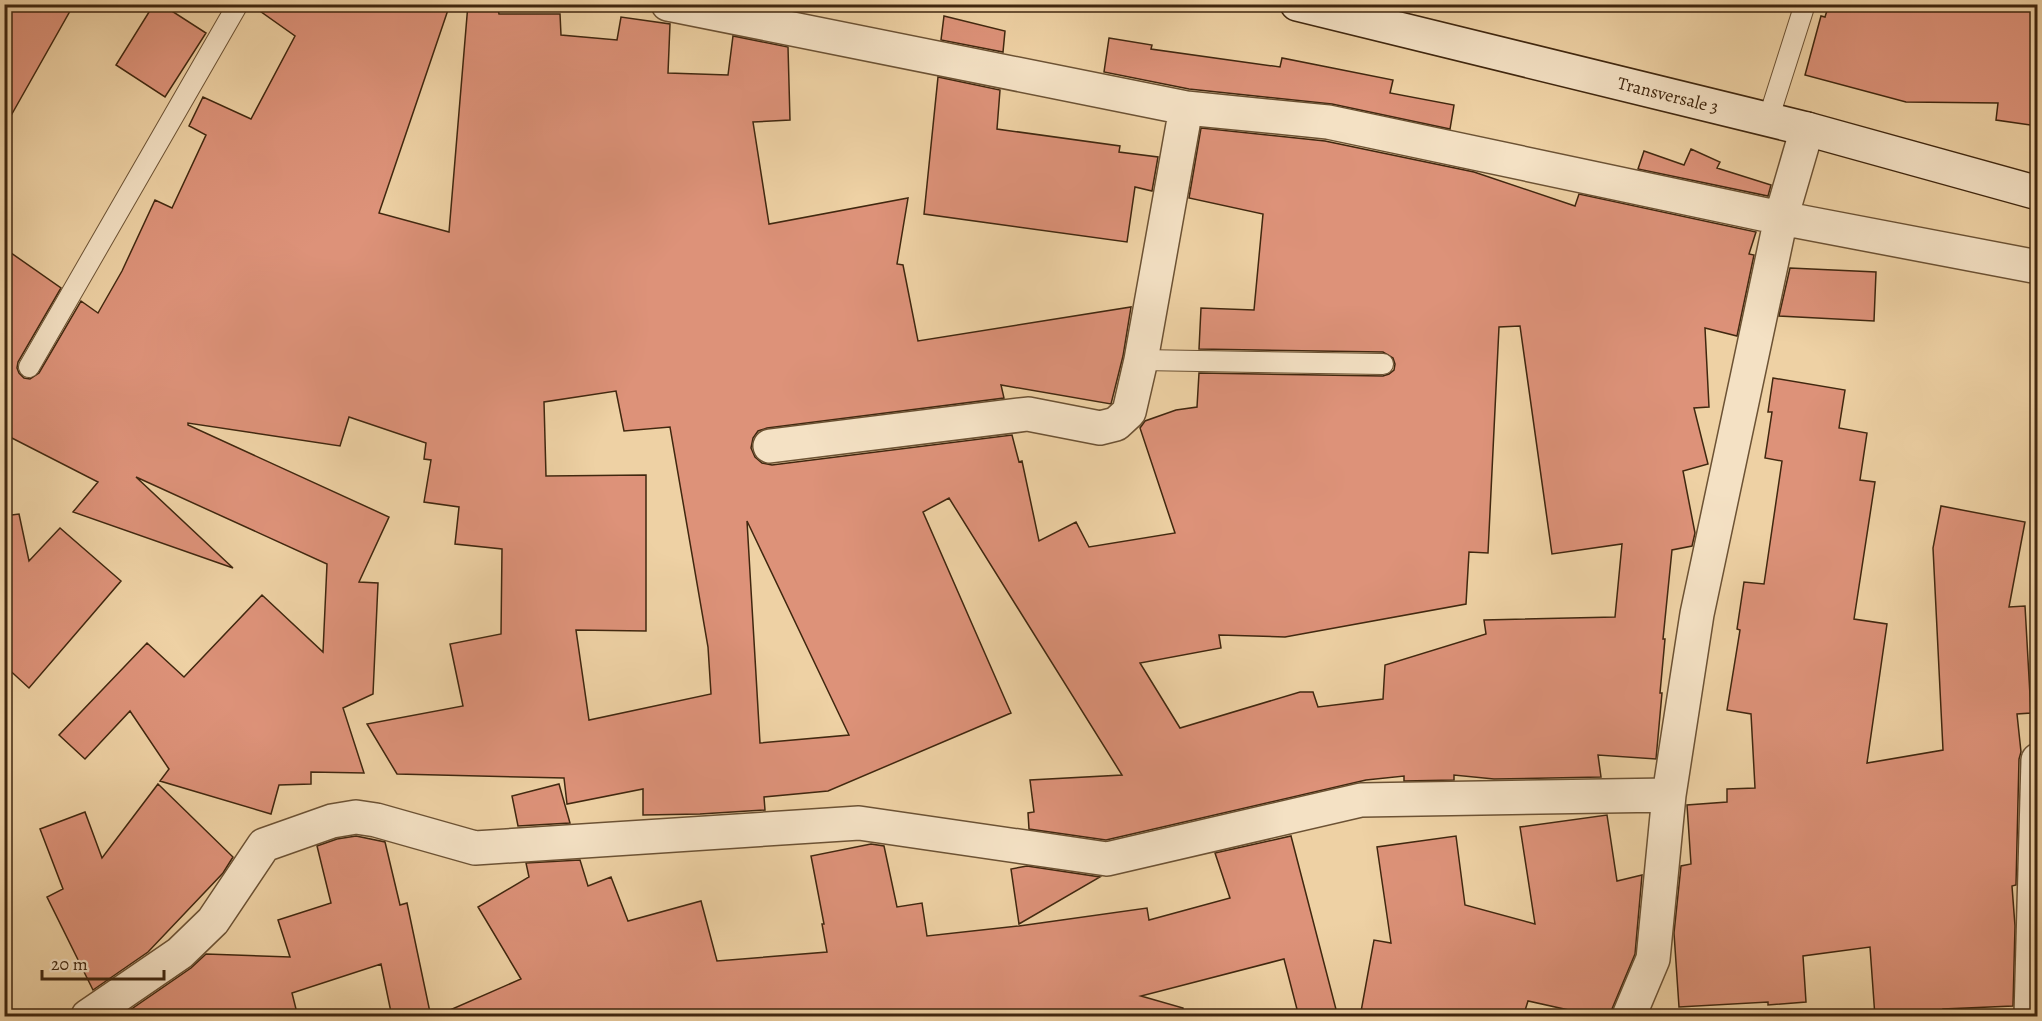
<svg xmlns="http://www.w3.org/2000/svg" width="2042" height="1021" font-family="Alegreya,serif">
	<style>
		.building { fill: #dd9279; stroke: #40270f; stroke-width: 1.5; fill-rule: evenodd }
		.lines { fill: none; stroke-linecap: round; stroke-linejoin: round }
		.service-casing { stroke: #6c5234; stroke-width: 22 }
		.minor-casing { stroke: #6c5234; stroke-width: 36 }
		.tertiary-casing { stroke: #6c5234; stroke-width: 36 }
		.secondary-casing { stroke: #40270f; stroke-width: 36 }
		.service { stroke: #f4e1c4; stroke-width: 20 }
		.minor { stroke: #f4e1c4; stroke-width: 33 }
		.tertiary { stroke: #f4e1c4; stroke-width: 33 }
		.secondary { stroke: #f4e1c4; stroke-width: 33 }
		.labels { text-anchor: middle; dominant-baseline: central; stroke-width: 6; stroke-linejoin: round; paint-order: stroke }
		.street-label { font-size: 18px; fill: #40270f; stroke: #f4e1c4 }
	</style>
	<rect width="100%" height="100%" fill="#eed1a4"/>
	<filter id="stains"><feTurbulence type="fractalNoise" baseFrequency=".00333" numOctaves="4"/><feColorMatrix values="0 0 0 0 .2 0 0 0 0 .09 0 0 0 0 .02 0 0 0 .5 -.17"/></filter>
	<radialGradient id="worn" r=".72"><stop offset=".6" stop-color="#630" stop-opacity="0"/><stop offset="1" stop-color="#630" stop-opacity=".3"/></radialGradient>
	<!-- building -->
	<path class="building" d="M4,4h70l-70,124z
		M154,4h7l45,29 -41,64 -49,-32z
		M250,4h200l-71,209 70,19 19,-228h29l2,10h61l1,21 56,5 4,-23 49,7 -2,49 60,2 5,-39 55,11 2,73 -37,2 16,102 139,-26 -11,66 6,1 15,76 213,-34 -8,49 -12,48 -110,-19 3,13 -237,30 -9,3 -5,7 -2,10 4,9 7,6 10,2 240,-30 7,27 3,-1 17,80 37,-19 13,25 86,-14 -35,-105 5,-7 31,-11 21,-3 2,-34 184,3 6,-2 5,-4 1,-6 -2,-6 -10,-6 -184,-3 2,-41 53,2 9,-96 -74,-16 12,-70 124,13 149,31 101,34 4,-12 177,38 -7,22 5,1 -17,81 -32,-8 4,79 -15,1 14,56 -25,7 12,62 -3,13 -20,4 -9,89h2l-5,54h2l-6,66 -58,-4 3,22 -107,2 -40,-4v5l-50,1v-5l-38,4 -260,60 -77,-11 -1,-16 6,-1 -4,-32 92,-5 -173,-277 -26,14 88,201 -183,78 -64,6 1,13 -65,4 -57,1v-26l-76,15 -3,-26 -167,-4 -30,-50 96,-18 -13,-62 51,-10 1,-85 -47,-5 4,-37 -35,-5 7,-42 -7,-1 2,-16 -77,-26 -9,29 -152,-23v2l201,92 -30,65 19,1 -5,111 -30,14 21,65 -53,-1v12l-32,1 -8,29 -111,-33 9,-12 -39,-58 -45,48 -26,-24 88,-92 37,34 78,-82 61,57 4,-88 -191,-87 97,91 -160,-56 25,-30 -94,-48v-186l57,40 -43,74 -1,6 2,5 5,5 6,1 9,-6 42,-72 17,12 24,-42 33,-71 17,8 34,-73 -17,-9 14,-29 48,22 44,-83zM1520,326l32,228 70,-10 -7,73 -131,3 2,14 -101,31 -2,34 -65,8 -5,-15h-13l-120,36 -40,-65 81,-15 -2,-13 66,2 181,-33 3,-52 19,1 11,-226zM616,391l8,40 46,-4 38,220 3,47 -122,26 -13,-90 70,1v-156l-100,1 -2,-74zM747,521l102,214 -89,8z
		M1829,4h208v122l-41,-6 2,-17 -92,-1 -101,-27 16,-59 4,1z
		M944,16l61,15 -2,21 -62,-12z
		M1109,38l43,7 -1,4 129,18 2,-9 111,22 -3,13 64,12 -4,24 -118,-25 -143,-15 -85,-17z
		M938,77l62,13 -3,39 123,17 -1,6 39,5 -6,34 -17,-4 -8,55 -203,-28z
		M1691,149l29,13 -3,6 54,17 -3,11 -130,-27 6,-18 40,14z
		M1790,268l86,4 -2,49 -95,-5z
		M1773,378l72,12 -6,38 28,5 -7,47 15,2 -21,137 33,5 -20,139 76,-13 -10,-202 8,-42 84,16 -16,85 16,-1 6,107 -14,1 4,38 -2,7 -3,126 -4,1 3,40 -2,80 -70,3v8h-68l-5,-70 -67,9 3,46 -38,3v-3l-89,5 -5,-74 7,-67 10,-2 -4,-59 40,-3v-13l28,-1 -4,-74 -24,-4 13,-80 -3,-1 7,-47 20,2 18,-123 -17,-3 7,-46h-4z
		M19,514l10,47 31,-33 61,53 -92,107 -25,-23v-149z
		M158,784l75,73 -10,16 -75,79 -55,38 -46,-93 16,-8 -23,-60 45,-17 17,46z
		M559,784l11,39 -52,3 -6,-30z
		M1607,815l10,66 25,-6 -7,79 -23,55 -1,8h-11l-72,-16 -5,16h-163l14,-77 17,3 -14,-96 79,-11 9,69 70,19 -15,-97z
		M356,836l29,6 15,63 7,-2 24,114h-39l-11,-53 -89,29 6,24h-178l71,-49 15,-14 84,3 -12,-37 53,-17 -14,-57 20,-7z
		M1291,836l47,181h-39l-15,-58 -143,37 42,12 -1,9h-748l87,-38 -43,-72 51,-30 -3,-14 54,-3 8,26 23,-9 17,44 73,-20 16,60 110,-9 -5,-28h2l-13,-68 60,-12 13,2 13,61 25,-4 5,33 92,-10 128,-18 2,12 81,-22 -15,-45z
		M1027,866l73,11 -81,47 -8,-55z"/>
	<g class="lines">
		<!-- service casing -->
		<g class="service-casing">
			<path id="service" d="M1768,120l37,-116
				M1141,360l242,4
				M29,367l209,-363"/>
		</g>
		<!-- minor casing -->
		<g class="minor-casing">
			<path id="minor" d="M668,4l518,104 142,14 453,96 257,49
				M770,446l258,-32 72,14 16,-4 13,-12 12,-52 45,-252
				M88,1016l92,-63 33,-32 51,-76 68,-24 24,-4 20,3 99,28 384,-25 248,36 254,-59 308,-5
				M1629,1016l24,-57 16,-164 28,-181 84,-396 26,-89"/>
		</g>
		<!-- tertiary casing -->
		<g class="tertiary-casing">
			<path id="tertiary" d="M2031,1016l7,-256"/>
		</g>
		<!-- secondary casing -->
		<g class="secondary-casing">
			<path id="secondary" d="M1297,4l510,125 231,64"/>
		</g>
		<!-- service -->
		<use href="#service" class="service"/>
		<!-- minor -->
		<use href="#minor" class="minor"/>
		<!-- tertiary -->
		<use href="#tertiary" class="tertiary"/>
		<!-- secondary -->
		<use href="#secondary" class="secondary"/>
	</g>
	<g class="labels">
		<!-- street labels -->
		<g class="street-label">
			<text transform="translate(1668 95) rotate(14)">Transversale 3</text>
		</g>
	</g>
	<!-- margin -->
	<rect width="2042" height="1021" fill="none" stroke="#eed1a4" stroke-width="24"/>
	<rect x="6" y="6" width="2030" height="1009" fill="none" stroke="#40270f" stroke-width="3"/>
	<rect x="12" y="12" width="2018" height="997" fill="none" stroke="#40270f" stroke-width="1.5"/>
	<!-- scale -->
	<path d="M42 970v9h122v-9" fill="none" stroke="#40270f" stroke-width="3"/>
	<text x="51" y="970" font-size="18" fill="#40270f" stroke="#f4e1c4" stroke-width="4.5" paint-order="stroke">20 m</text>
	<rect width="100%" height="100%" filter="url(#stains)"/>
	<rect width="100%" height="100%" fill="url(#worn)"/>
</svg>
